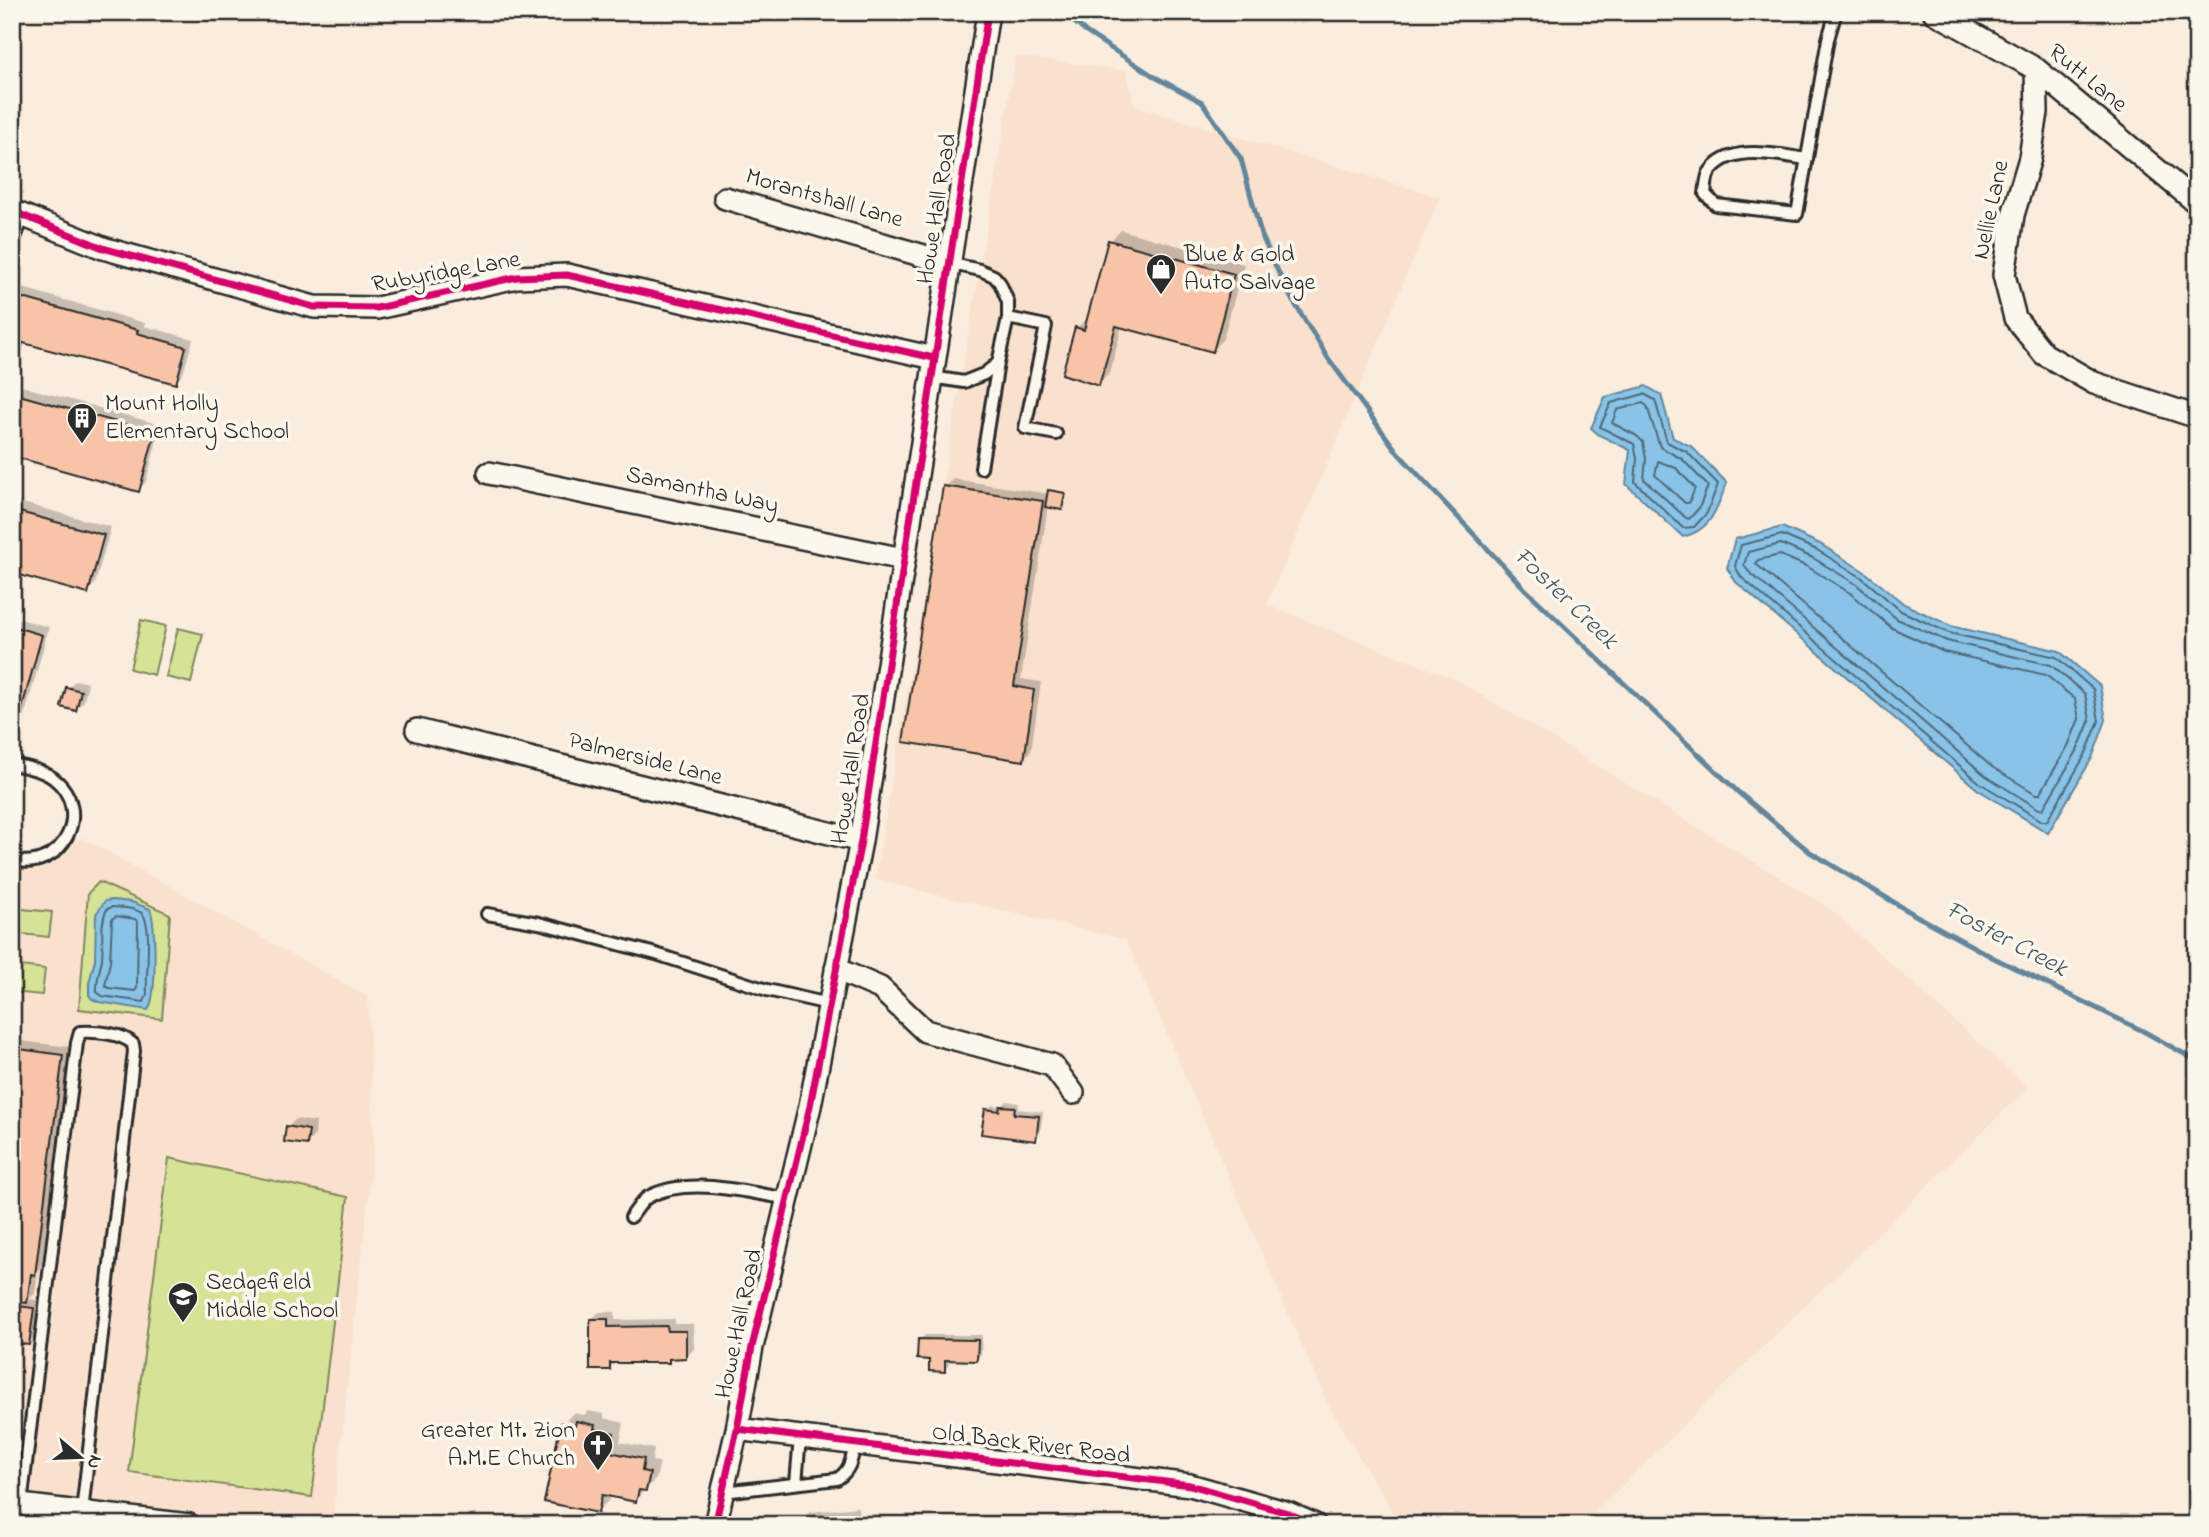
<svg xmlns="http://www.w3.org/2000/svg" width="2209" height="1537" font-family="'Indie Flower',sans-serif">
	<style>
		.built { fill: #f9e1ce }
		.green { fill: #d6e295; stroke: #808660; stroke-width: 2 }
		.water { fill: #89c3e8; stroke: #63869c; stroke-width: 2 }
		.shadow { fill: #0003 }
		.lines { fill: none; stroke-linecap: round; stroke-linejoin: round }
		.shore { stroke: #516877; stroke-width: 2 }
		.stream { stroke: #63869c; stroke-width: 5 }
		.building { fill: #f7c4a8; stroke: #2b2b2b; stroke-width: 2 }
		.lane-casing { stroke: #2b2b2b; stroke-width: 16 }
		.street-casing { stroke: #2b2b2b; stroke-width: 26 }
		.lane { stroke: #fbf7ec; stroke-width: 10 }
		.street { stroke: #fbf7ec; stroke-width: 21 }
		.cycleway-casing { stroke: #fbf7ec; stroke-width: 11 }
		.cycleway { stroke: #d6006c; stroke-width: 7 }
		.labels { text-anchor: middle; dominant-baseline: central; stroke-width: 7; stroke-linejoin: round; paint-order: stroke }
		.street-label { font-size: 24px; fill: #2b2b2b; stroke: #fbf7ec }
		.poi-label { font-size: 24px; fill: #2b2b2b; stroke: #fbf7ec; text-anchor: start }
		.water-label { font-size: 26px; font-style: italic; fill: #475964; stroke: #fbf7ec }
	</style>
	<rect width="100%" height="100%" fill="#faedde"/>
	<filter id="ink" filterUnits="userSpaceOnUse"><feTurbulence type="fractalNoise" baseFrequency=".0143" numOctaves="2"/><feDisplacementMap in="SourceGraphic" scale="14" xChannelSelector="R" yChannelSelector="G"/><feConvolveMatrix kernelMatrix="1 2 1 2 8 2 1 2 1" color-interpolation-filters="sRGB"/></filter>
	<g filter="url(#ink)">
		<!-- built -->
		<path class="built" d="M1016,56l111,15 7,35 306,91 -173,408 188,74 373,228 200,180 -446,438h-182l-74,-124 -200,-461 -251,-60z
			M83,838l285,159 6,147 -42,381h-143l-177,-21v-644l21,3 30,-19z"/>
		<!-- green -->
		<path class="green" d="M141,620l25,6 -12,49 -24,-6z
			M178,628l25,6 -12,49 -25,-6z
			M99,882l71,32 -8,105 -83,-10 9,-116z
			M12,908l40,4 -3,25 -37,-4z
			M12,965l33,4 -3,26 -30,-3z
			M169,1158l179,39 -36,300 -183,-25z"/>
		<!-- water -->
		<path class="water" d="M1646,386l15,9 12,43 18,8 36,37c-11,26 -15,47 -44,54l-57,-53 4,-34 -31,-15 -8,-7 14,-31z
			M1782,527l38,17 45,28 39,32 47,22 108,25 41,35 6,34 -14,38 -44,75 -71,-44 -241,-207 -9,-14 8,-29z
			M112,900l20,2 18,7c6,15 7,89 -2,101l-49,-8 -7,-3 -3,-4v-12l6,-23 1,-46 9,-13z"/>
		<!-- shadow -->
		<path class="shadow" d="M1121,230l123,34 -21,75 -11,11 -90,-24 -12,47 -11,11 -23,-56 13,-10 21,-77z
			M16,286l129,37 -1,3 49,13 -10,35 -8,8 -150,-40 -11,42 147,41 -15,57 -8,8 -126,-35v-165z
			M953,479l96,15 2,-5 15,3 -4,16 -14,-2 -27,173 20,3 -10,69 -8,8 -78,-272z
			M12,500l99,27 -16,57 -8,8 -75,-21z
			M12,617l37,10 -25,91 -8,8 -4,-1z
			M76,680l12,3 -4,18 -8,8 -8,-21z
			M12,1040l58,7 -28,218 -4,5 -3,23 -6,6 12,2 -5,34 -8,8 -9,-36 5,-6 -12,-1z
			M1007,1101l12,2 -1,6 25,3 -3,22 -5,5 -48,-29 5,-5 9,2z
			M296,1119l20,3 -1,13 -8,8 -19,-16z
			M599,1312h16v8l60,-1v5h18l1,25 -8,8h-13l-5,4h-51l-7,7 -19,-48z
			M925,1335h57l-1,19 -5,5h-27v6l-5,5 -13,-12 -11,-18z
			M588,1411l16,3v4l20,5 -4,19 34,7 -2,12 8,1 -4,17 -21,21 -25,-5 -1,5 -11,11 -35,-87 10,-11 11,2z
			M858,1507l2,18h-58v-5l8,-8z"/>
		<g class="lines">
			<!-- shore -->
			<path class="shore" d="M1644,394l11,6 12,42 20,10 31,32 -11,29 -13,14 -11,1 -48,-46 2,-24 -3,-14 -34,-17 11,-24z
				M1643,403l4,3 13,41 22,12 26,27 -9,22 -10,11 -3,-1 -42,-39 2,-20 -3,-17 -6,-6 -25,-13 5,-13z
				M1658,461l18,7 19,20 -6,15h-4l-30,-28z
				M1782,535l35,15 44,27 40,34 48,22 107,24 37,32 6,32 -14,34 -38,66h-5l-62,-38 -239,-206 -6,-11 6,-21z
				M1781,544l32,14 43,26 41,35 50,22 104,24 34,29 5,26 -13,31 -34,58h-4l-53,-33 -238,-205 -4,-6 4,-13z
				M1780,555l28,12 42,26 42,35 52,24 102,23 29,24 4,20 -11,27 -28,48h-4l-44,-27 -236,-203 2,-4z
				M112,907c9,1 20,0 28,5 14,6 5,66 7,82l-3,8 -42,-6 -5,-4c-1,-12 3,-22 5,-33 2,-17 -3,-35 5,-50z
				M116,916l19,3 3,3 -1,66 -2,3 -27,-3 -3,-3 5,-23 2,-43z"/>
			<!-- stream -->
			<path class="stream" d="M1063,12l23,20 69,45 47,25 39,57 20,75 26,57 41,67 70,95 127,136 213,203 72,60 105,63 79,43 149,73 54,30"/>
		</g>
		<!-- building -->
		<path class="building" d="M1108,240l126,34 -21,78 -97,-26 -17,60 -37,-12 13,-47 9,3z
			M12,295l126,35 -1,3 49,14 -10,37 -164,-44z
			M12,393l143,40 -16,59 -127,-36z
			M943,486l100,15 -29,185 20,4 -10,71 -121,-19z
			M1048,490l17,3 -3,17 -17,-3z
			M12,510l92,25 -16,59 -76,-21z
			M12,626l30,9 -25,91 -5,-1z
			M66,687l15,4 -5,20 -15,-4z
			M12,1048l51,7 -28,220 -4,-1 -4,29 -15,-2z
			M1000,1106l15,1 -1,7 25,2 -3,25 -55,-7 4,-25 14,2z
			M286,1126l23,4 -2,15 -23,-3z
			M17,1306l17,2 -5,37 -17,-2z
			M590,1319h18v8l59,-1 1,5h18v27l-17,1v4h-59v7h-20z
			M918,1339l60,1 -1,21 -32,-1v12l-16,-1v-11l-12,-1z
			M576,1421l19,4 -1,4 20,4 -4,19 34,7 -2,12 8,2 -4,18 -7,-1 -3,12 -34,-7 -4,18 -54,-11 17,-79 14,3z"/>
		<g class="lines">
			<!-- lane casing -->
			<g class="lane-casing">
				<path id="lane" d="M1807,159c-30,-4 -78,-17 -98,14 -3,5 -3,15 -4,21l11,11 81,9 31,-175 8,-27
					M12,244l12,-28
					M1008,318l38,8 -21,102 31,6
					M931,377l33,5 20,-8 14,-11 10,-45v-16l-8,-19 -6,-7 -14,-6 -32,-7
					M981,468l17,-105
					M12,764c14,3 30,6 41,14 41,31 11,95 -41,82
					M487,914l52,9 117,31 111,36 62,14
					M631,1217c5,-6 11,-17 17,-20 39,-21 99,-5 140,2
					M796,1483l4,-46
					M723,1492l114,-13c14,-9 15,-21 18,-36
					M21,1505l56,-462 3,-11c15,-1 42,1 53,12l1,7 -52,461"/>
			</g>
			<!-- street casing -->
			<g class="street-casing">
				<path id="street" d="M1934,12l102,57 161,134
					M2036,69l1,43 -7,46 -17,57 -9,60 11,43 29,36 50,29 103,34
					M725,198l223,65
					M12,211l91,37 211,59 63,1 140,-31 50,-2 367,83
					M489,473l414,86
					M417,730l444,111
					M836,969l44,19 45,43 127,34 21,28
					M737,1429l453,56 98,28 27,12
					M12,1504l177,21
					M715,1525l22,-96 15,-82 58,-241 51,-265 127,-829"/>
			</g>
			<!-- lane -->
			<use href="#lane" class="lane"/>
			<!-- street -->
			<use href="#street" class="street"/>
			<!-- cycleway casing -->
			<g class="cycleway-casing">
				<path id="cycleway" d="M12,211l91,37 211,59 63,1 140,-31 50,-2 367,83
					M737,1429l453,56 98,28 27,12
					M715,1525l22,-96 15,-82 58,-241 51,-265 127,-829"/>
			</g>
			<!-- cycleway -->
			<use href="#cycleway" class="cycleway"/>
		</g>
	</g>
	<!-- icons -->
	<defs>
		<g id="shop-pin" transform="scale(1.575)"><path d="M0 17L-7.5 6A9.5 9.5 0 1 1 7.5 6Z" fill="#2b2b2b" stroke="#fbf7ec"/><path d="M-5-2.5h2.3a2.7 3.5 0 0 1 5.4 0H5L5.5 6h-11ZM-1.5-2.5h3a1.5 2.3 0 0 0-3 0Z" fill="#fff"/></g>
		<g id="building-pin" transform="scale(1.575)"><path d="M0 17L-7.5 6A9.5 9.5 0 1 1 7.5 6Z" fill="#2b2b2b" stroke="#fbf7ec"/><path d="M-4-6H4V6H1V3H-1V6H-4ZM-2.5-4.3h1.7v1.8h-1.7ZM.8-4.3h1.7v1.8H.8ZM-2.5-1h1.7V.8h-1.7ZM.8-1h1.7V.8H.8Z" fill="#fff"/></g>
		<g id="school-pin" transform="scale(1.575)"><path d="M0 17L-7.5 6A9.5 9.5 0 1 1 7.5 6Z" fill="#2b2b2b" stroke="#fbf7ec"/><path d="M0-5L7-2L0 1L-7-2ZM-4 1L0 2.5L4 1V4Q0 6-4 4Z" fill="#fff"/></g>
		<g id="church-pin" transform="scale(1.575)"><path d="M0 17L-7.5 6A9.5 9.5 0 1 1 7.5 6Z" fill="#2b2b2b" stroke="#fbf7ec"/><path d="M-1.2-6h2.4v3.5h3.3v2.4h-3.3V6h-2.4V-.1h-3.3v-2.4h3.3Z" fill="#fff"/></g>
	</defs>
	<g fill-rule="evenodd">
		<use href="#shop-pin" x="1161" y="269"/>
		<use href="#building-pin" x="82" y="418"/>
		<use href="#school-pin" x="183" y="1297"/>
		<use href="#church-pin" x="598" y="1445"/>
	</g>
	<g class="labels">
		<!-- street labels -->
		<g class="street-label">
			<text transform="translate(2087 79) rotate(39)">Rutt Lane</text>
			<text transform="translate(824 199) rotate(16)">Morantshall Lane</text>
			<text transform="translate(938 209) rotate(-81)">Howe Hall Road</text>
			<text transform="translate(1992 210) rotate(-78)">Nellie Lane</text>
			<text transform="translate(446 273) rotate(-10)">Rubyridge Lane</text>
			<text transform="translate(702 491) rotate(12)">Samantha Way</text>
			<text transform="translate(645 760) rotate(14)">Palmerside Lane</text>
			<text transform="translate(852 769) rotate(-81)">Howe Hall Road</text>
			<text transform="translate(740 1324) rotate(-78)">Howe Hall Road</text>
			<text transform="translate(1031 1445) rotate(7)">Old Back River Road</text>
		</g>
		<!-- poi labels -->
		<g class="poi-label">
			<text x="1184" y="255">Blue &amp; Gold<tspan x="1184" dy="28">Auto Salvage</tspan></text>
			<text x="105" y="404">Mount Holly<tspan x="105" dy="28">Elementary School</tspan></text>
			<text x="206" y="1283">Sedgefield<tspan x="206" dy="28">Middle School</tspan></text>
			<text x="575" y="1431" text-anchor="end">Greater Mt. Zion<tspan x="575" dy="28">A.M.E Church</tspan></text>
		</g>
		<!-- water labels -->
		<g class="water-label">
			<text transform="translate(1565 599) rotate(44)">Foster Creek</text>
			<text transform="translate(2006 940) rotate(28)">Foster Creek</text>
		</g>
	</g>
	<!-- margin -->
	<rect width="2209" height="1537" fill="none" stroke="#fbf7ec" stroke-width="42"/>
	<rect x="21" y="21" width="2167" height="1495" fill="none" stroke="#2b2b2b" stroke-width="2.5" filter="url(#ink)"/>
	<!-- north arrow -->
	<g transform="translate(80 1457) rotate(109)" stroke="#fbf7ec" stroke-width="5" paint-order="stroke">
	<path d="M0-5L12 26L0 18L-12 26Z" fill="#2b2b2b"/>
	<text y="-10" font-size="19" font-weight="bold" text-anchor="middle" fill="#2b2b2b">N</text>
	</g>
</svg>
